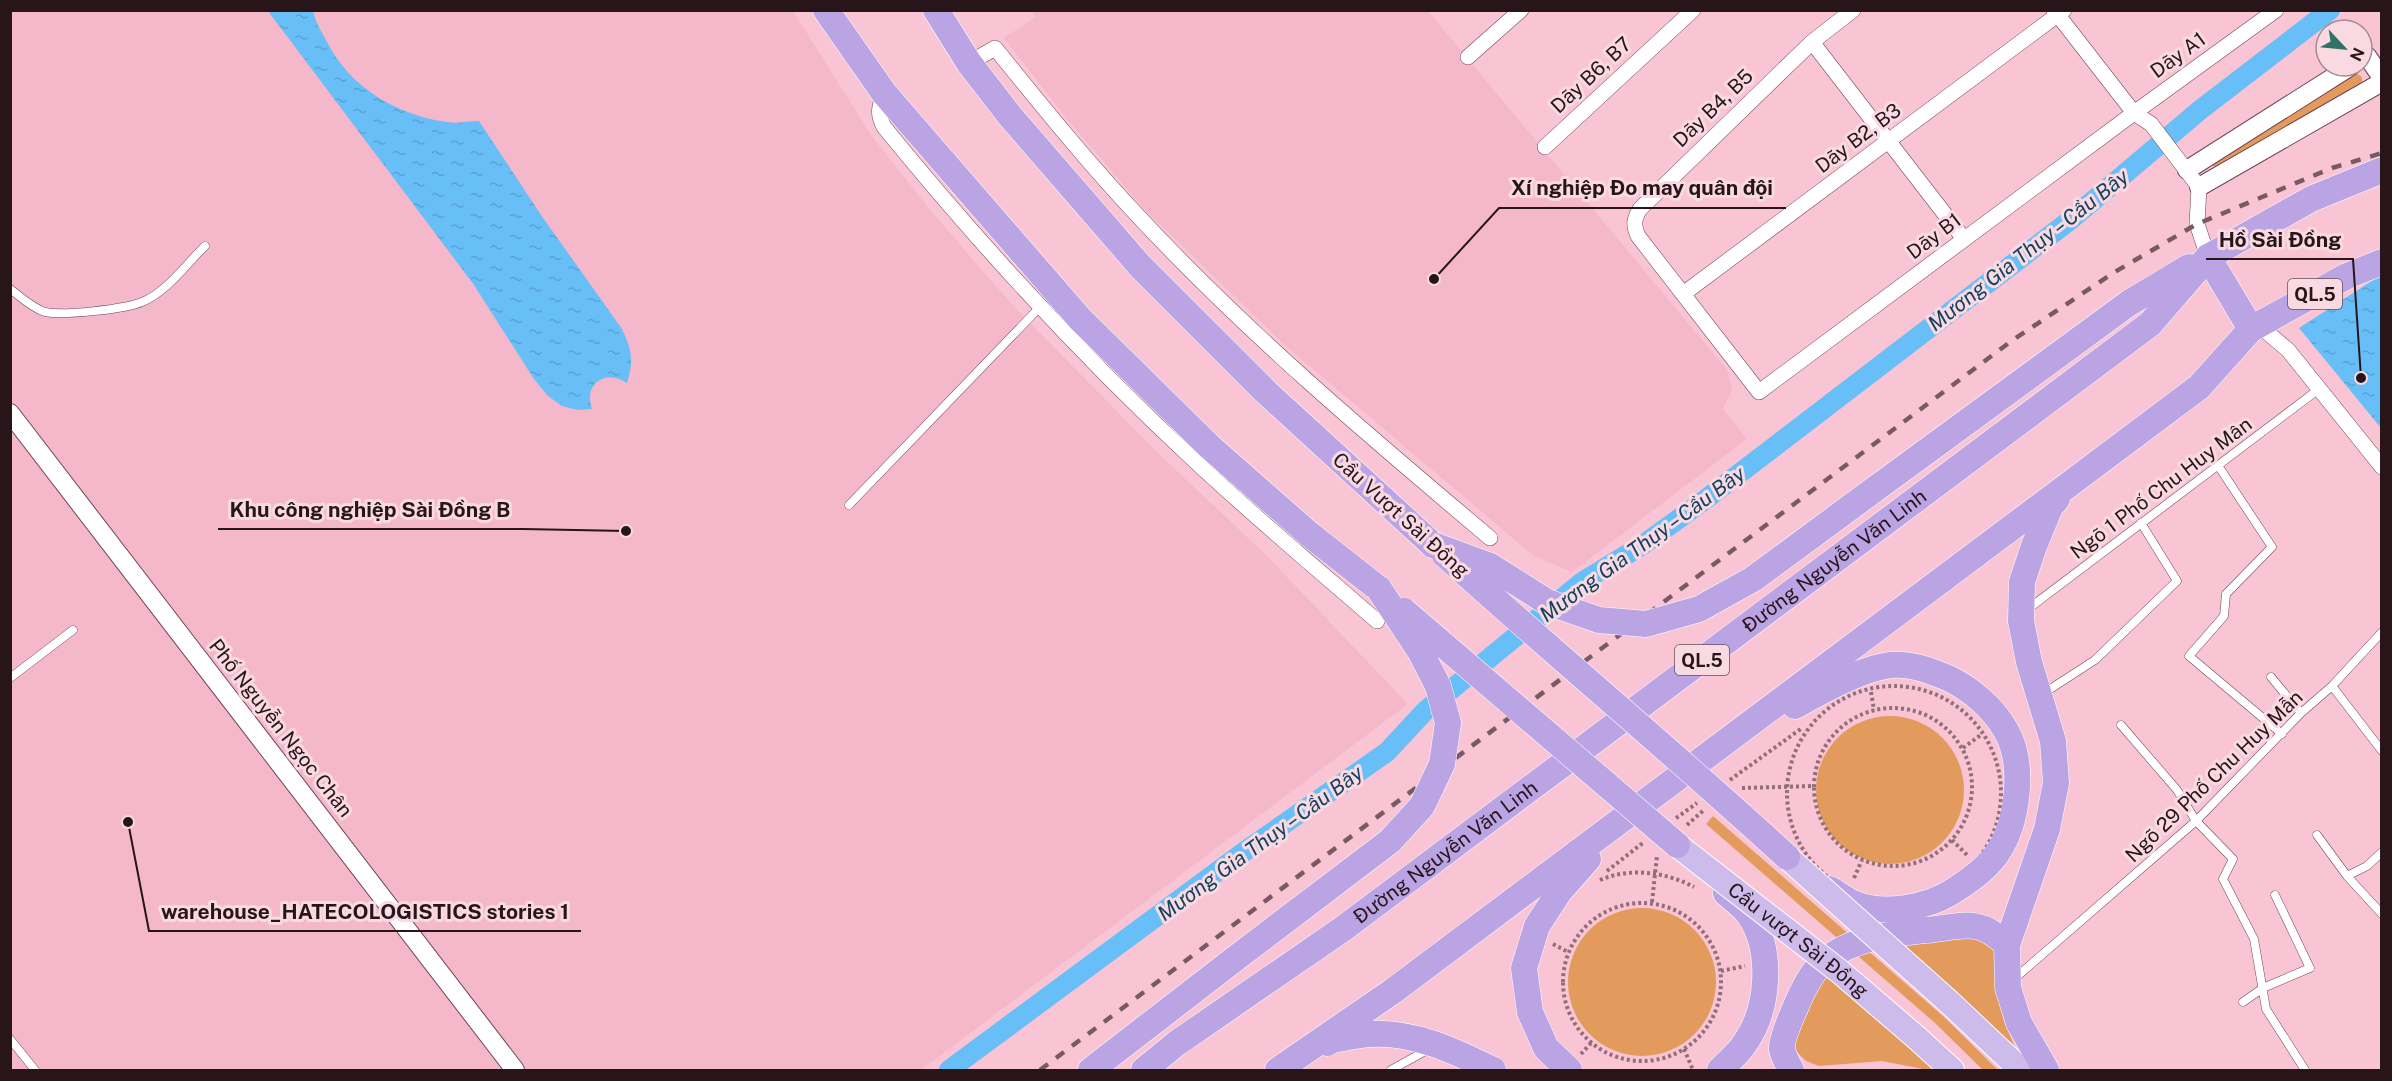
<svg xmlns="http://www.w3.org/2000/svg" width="2392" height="1081" font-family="'Public Sans',sans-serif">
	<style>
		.built { fill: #f4b8ca }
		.grass { fill: #e39a5d }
		.water { fill: url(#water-ripples) }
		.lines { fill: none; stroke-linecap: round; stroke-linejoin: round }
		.canal { stroke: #68bef7; stroke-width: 20 }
		.service-casing { stroke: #704553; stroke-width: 9 }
		.minor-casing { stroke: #704553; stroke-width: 16 }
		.tertiary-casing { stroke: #704553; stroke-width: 20 }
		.primary-casing { stroke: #fff; stroke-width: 26 }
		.trunk-casing { stroke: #fff; stroke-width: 27 }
		.path { stroke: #916e78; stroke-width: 4; stroke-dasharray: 3 3; stroke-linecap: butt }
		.service { stroke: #fff; stroke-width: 8 }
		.minor { stroke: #fff; stroke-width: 15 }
		.tertiary { stroke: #fff; stroke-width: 18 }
		.primary { stroke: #ccbbeb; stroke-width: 24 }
		.trunk { stroke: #bba4e4; stroke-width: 26 }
		.rail { stroke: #795962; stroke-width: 4.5; stroke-dasharray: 10 10; stroke-linecap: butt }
		.primary-bridge-casing { stroke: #fff; stroke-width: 26; stroke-linecap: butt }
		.trunk-bridge-casing { stroke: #fff; stroke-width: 27; stroke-linecap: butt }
		.primary-bridge { stroke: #ccbbeb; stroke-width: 24 }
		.trunk-bridge { stroke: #bba4e4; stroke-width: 26 }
		.labels { text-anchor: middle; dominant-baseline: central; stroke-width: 6; stroke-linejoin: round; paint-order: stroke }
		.shield { fill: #f9d9e2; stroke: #665056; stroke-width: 1.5 }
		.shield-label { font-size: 18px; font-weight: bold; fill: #27151a }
		.street-label { font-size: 20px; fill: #27151a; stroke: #f9d9e2 }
		.water-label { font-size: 21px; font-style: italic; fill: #12425e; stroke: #f9d9e2 }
		.leader { fill: none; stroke: #27151a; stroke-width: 2 }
		.callout-dot { fill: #27151a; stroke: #f9d9e2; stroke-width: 2 }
		.callout-label { font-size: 21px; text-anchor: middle; font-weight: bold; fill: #27151a; stroke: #f9d9e2; stroke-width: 6; stroke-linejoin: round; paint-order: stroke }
	</style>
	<defs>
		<pattern id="water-ripples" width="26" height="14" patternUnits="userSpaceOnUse" patternTransform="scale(1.5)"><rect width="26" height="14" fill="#68bef7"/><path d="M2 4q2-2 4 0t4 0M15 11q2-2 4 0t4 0" fill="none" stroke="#5aa2d3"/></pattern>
	</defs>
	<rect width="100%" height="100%" fill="#f9c5d4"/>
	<!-- built -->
	<path class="built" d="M10,11h783l80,127 59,74 76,88 150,153 109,103 141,148 -487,366h-910z
		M1032,11h396l299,359 5,20 -9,19 24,30 -175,133 -38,-16 -247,-209 -142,-137 -78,-91 -63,-81 32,-21z"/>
	<!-- grass -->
	<path class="grass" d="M2356,73l6,4v6l-145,85 -4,-2v-2z
		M1816 790a74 74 0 1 1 148 0a74 74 0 1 1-148 0Z
		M1713,816l230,200 55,54h-15l-48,-47 -229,-199z
		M1568 982a74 74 0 1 1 148 0a74 74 0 1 1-148 0Z
		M1985,937l10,15 4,50 6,22 19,43 -137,-128z
		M1827,958l125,112h-24l-46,-9 -63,5 -13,-5 -9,-9 -5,-13z"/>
	<!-- water -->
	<path class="water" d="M268,11h45c2,10 8,20 13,29 23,47 70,75 121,82 10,2 22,-1 32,-1l62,94 81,114c10,22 12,31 5,54 -21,-14 -44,0 -35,26l-14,1 -16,-4 -14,-10 -14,-17 -60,-94z
		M2381,275v153l-82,-100z"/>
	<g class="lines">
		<!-- canal -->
		<path class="canal" d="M949,1070l292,-216 146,-102 38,-41 157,-129 62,-38 62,-45 363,-278 131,-111 130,-100"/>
		<!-- service casing -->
		<g class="service-casing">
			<path id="service" d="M10,289c11,8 22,19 35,23 18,4 80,-3 97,-10 25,-10 44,-38 63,-56
				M2219,467l53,80 -46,47 -2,22 -35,40 93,78
				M849,505l191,-198
				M2028,609l291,-220
				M2271,677l30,36
				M10,678l63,-48
				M2332,686l50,65
				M2044,693l51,-33 82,-79 -36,-58
				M2121,725l56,65 19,31 37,38 -10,20 31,60 12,70 39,61
				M2317,835l30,41 35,38
				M2347,876l20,-10 15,-14
				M2014,979l182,-158 105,-108 31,-27 50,-54
				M2243,1002l20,-14 47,-20 -35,-73
				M10,1039l25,31
				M1391,1070l36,-20"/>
		</g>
		<!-- minor casing -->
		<g class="minor-casing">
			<path id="minor" d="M1853,10l-41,32 -172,167c-6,10 -7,16 -2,27l121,156 375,-279 142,-103
				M2054,10l80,103 17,11 48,63 -2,37 11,33
				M1812,42l152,197
				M1468,57l53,-47
				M969,63l26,-15c47,58 93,115 144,169 108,116 230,219 351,321
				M884,93c-5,14 -7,21 0,34 97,119 200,231 313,336 58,54 120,106 180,158
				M1545,147l148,-137
				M1683,294l381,-284
				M2251,329l11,-1 26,22 94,117"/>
		</g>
		<!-- tertiary casing -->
		<g class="tertiary-casing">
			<path id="tertiary" d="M2367,56l15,22
				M2187,170l164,-104
				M2199,187l183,-105
				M10,413l505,657"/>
		</g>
		<!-- primary casing -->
		<g class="primary-casing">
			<path id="primary" d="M1950,1003l71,67
				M1917,1038l35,32"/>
		</g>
		<!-- trunk casing -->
		<g class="trunk-casing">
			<g id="trunk">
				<path d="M826,10l58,83 196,226 130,128 99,87 70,55"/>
				<path d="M936,10l33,53 41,53 130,150 126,126 167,153"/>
				<path d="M2208,257l43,72"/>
				<path d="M1871,492l258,-189 60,-36"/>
				<path d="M1795,706c26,-15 67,-38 96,-41 20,-2 40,6 57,13 23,11 45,30 57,51 21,34 13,95 -9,126 -12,16 -30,28 -46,38 -23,14 -65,22 -92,12 -10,-3 -19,-11 -28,-16"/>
				<path d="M1327,1043l5,-3c12,-2 25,-5 37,-6 44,-3 86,17 124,36"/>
				<path d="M1091,1070l145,-112"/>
				<path id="s1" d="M1144,1070l33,-27 167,-115 806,-604 58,-67 103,-58 71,-29"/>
				<path d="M1278,1070l115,-79 806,-604 52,-58 96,-53 35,-14"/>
				<path d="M1569,1070l-23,-22 -16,-36 -6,-44 13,-42 22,-34 29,-33"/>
				<path d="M1720,1070c8,-8 19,-17 25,-27 24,-34 28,-92 5,-127 -6,-9 -16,-16 -24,-23"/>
				<path d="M1791,1070c-3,-6 -8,-14 -9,-21 -1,-9 10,-34 14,-43 6,-14 13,-29 23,-40 28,-28 71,-32 107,-36 36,-3 52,-14 81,15"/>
				<path d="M2046,1070l-27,-47 -11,-35 -1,-43 40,-116 9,-46 -3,-42 -24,-79 -8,-41 1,-39 12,-36 16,-39 7,-8"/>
			</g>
		</g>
		<!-- path -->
		<path class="path" d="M1787 793a107 107 0 1 1 214 0a107 107 0 1 1-214 0Z
			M1871,692l3,18
			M1814 787a79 79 0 1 1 158 0a79 79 0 1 1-158 0Z
			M1963,748l19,-14
			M1730,780l72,-52
			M1742,788l72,-2
			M1676,818l21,-15
			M1687,825l17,-15
			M1952,840l16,16
			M1607,871l37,-29
			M1854,878l8,-18
			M1600,880c30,-13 66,-8 94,7
			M1652,902l5,-46
			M1563 982a79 79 0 1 1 158 0a79 79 0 1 1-158 0Z
			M1553,944l15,8
			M1721,971l24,-5
			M1684,1049l9,21
			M1581,1054l10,-11"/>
		<!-- service -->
		<use href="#service" class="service"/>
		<!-- minor -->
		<use href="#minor" class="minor"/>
		<!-- tertiary -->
		<use href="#tertiary" class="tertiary"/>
		<!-- primary -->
		<use href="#primary" class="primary"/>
		<!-- trunk -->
		<use href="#trunk" class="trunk"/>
		<!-- rail -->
		<path class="rail" d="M1040,1070l970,-728 103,-69 84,-49 135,-56 50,-15"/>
		<!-- primary-bridge casing -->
		<g class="primary-bridge-casing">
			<g id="primary-bridge">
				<path id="s2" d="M1677,845l162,126 78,67"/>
				<path d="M1787,857l163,146"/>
			</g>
		</g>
		<!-- trunk-bridge casing -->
		<g class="trunk-bridge-casing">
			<path id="trunk-bridge" d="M1433,545l57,21 57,36 52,18 47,4 53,-15 54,-30 118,-87
				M1445,555c113,102 230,199 342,302
				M1404,611l273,234
				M1236,958l154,-117 32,-35 20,-42 6,-41 -10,-37 -18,-35 -41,-62"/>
		</g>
		<!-- primary-bridge -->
		<use href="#primary-bridge" class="primary-bridge"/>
		<!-- trunk-bridge -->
		<use href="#trunk-bridge" class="trunk-bridge"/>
	</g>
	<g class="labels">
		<!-- shield labels -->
		<g class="shield">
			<rect x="2288" y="279" width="54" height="30" rx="4.5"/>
			<rect x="1675" y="645" width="54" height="30" rx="4.5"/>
		</g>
		<g class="shield-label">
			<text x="2315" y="294">QL.5</text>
			<text x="1702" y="660">QL.5</text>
		</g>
		<!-- street labels -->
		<g class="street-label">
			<text transform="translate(2178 55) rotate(-36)">Dãy A1</text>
			<text transform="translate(1591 75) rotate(-43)">Dãy B6, B7</text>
			<text transform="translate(1713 108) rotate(-44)">Dãy B4, B5</text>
			<text transform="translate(1858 138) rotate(-37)">Dãy B2, B3</text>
			<text transform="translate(1934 236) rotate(-37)">Dãy B1</text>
			<text transform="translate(2161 488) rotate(-37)">Ngõ 1 Phố Chu Huy Mân</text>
			<text transform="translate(1401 515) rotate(42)">Cầu Vượt Sài Đồng</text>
			<text stroke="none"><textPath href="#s1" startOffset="858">Đường Nguyễn Văn Linh</textPath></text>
			<text transform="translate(281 728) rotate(52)">Phố Nguyễn Ngọc Chân</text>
			<text transform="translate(2214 776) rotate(-44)">Ngõ 29 Phố Chu Huy Mẫn</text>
			<text stroke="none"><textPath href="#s1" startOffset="372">Đường Nguyễn Văn Linh</textPath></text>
			<text stroke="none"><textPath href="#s2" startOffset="154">Cầu vượt Sài Đồng</textPath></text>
		</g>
		<!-- water labels -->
		<g class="water-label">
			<text transform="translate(2028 250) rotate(-38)">Mương Gia Thụy – Cầu Bây</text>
			<text transform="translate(1642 544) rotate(-36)">Mương Gia Thụy – Cầu Bây</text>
			<text transform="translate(1260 843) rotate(-36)">Mương Gia Thụy – Cầu Bây</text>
		</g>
	</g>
	<!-- callouts -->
	<path class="leader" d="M1434 279L1499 208H1786M2361 378L2353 259H2206M626 531L523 529H218M128 822L149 931H581"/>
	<g class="callout-dot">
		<circle cx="1434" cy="279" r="6"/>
		<circle cx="2361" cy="378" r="6"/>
		<circle cx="626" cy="531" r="6"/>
		<circle cx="128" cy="822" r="6"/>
	</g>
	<g class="callout-label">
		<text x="1642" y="195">Xí nghiệp Đo may quân đội</text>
		<text x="2280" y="247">Hồ Sài Đồng</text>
		<text x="370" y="517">Khu công nghiệp Sài Đồng B</text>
		<text x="365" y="919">warehouse_HATECOLOGISTICS stories 1</text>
	</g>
	<!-- border -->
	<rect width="2392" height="1081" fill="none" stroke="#27151a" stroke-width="24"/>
	<!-- north arrow -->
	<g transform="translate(2344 48) rotate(116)"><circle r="28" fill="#f9d9e2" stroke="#a58b92" stroke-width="1.5"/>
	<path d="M0-4.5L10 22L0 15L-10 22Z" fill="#2e7366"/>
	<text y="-9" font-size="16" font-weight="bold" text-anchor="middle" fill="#27151a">N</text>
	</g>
</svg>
